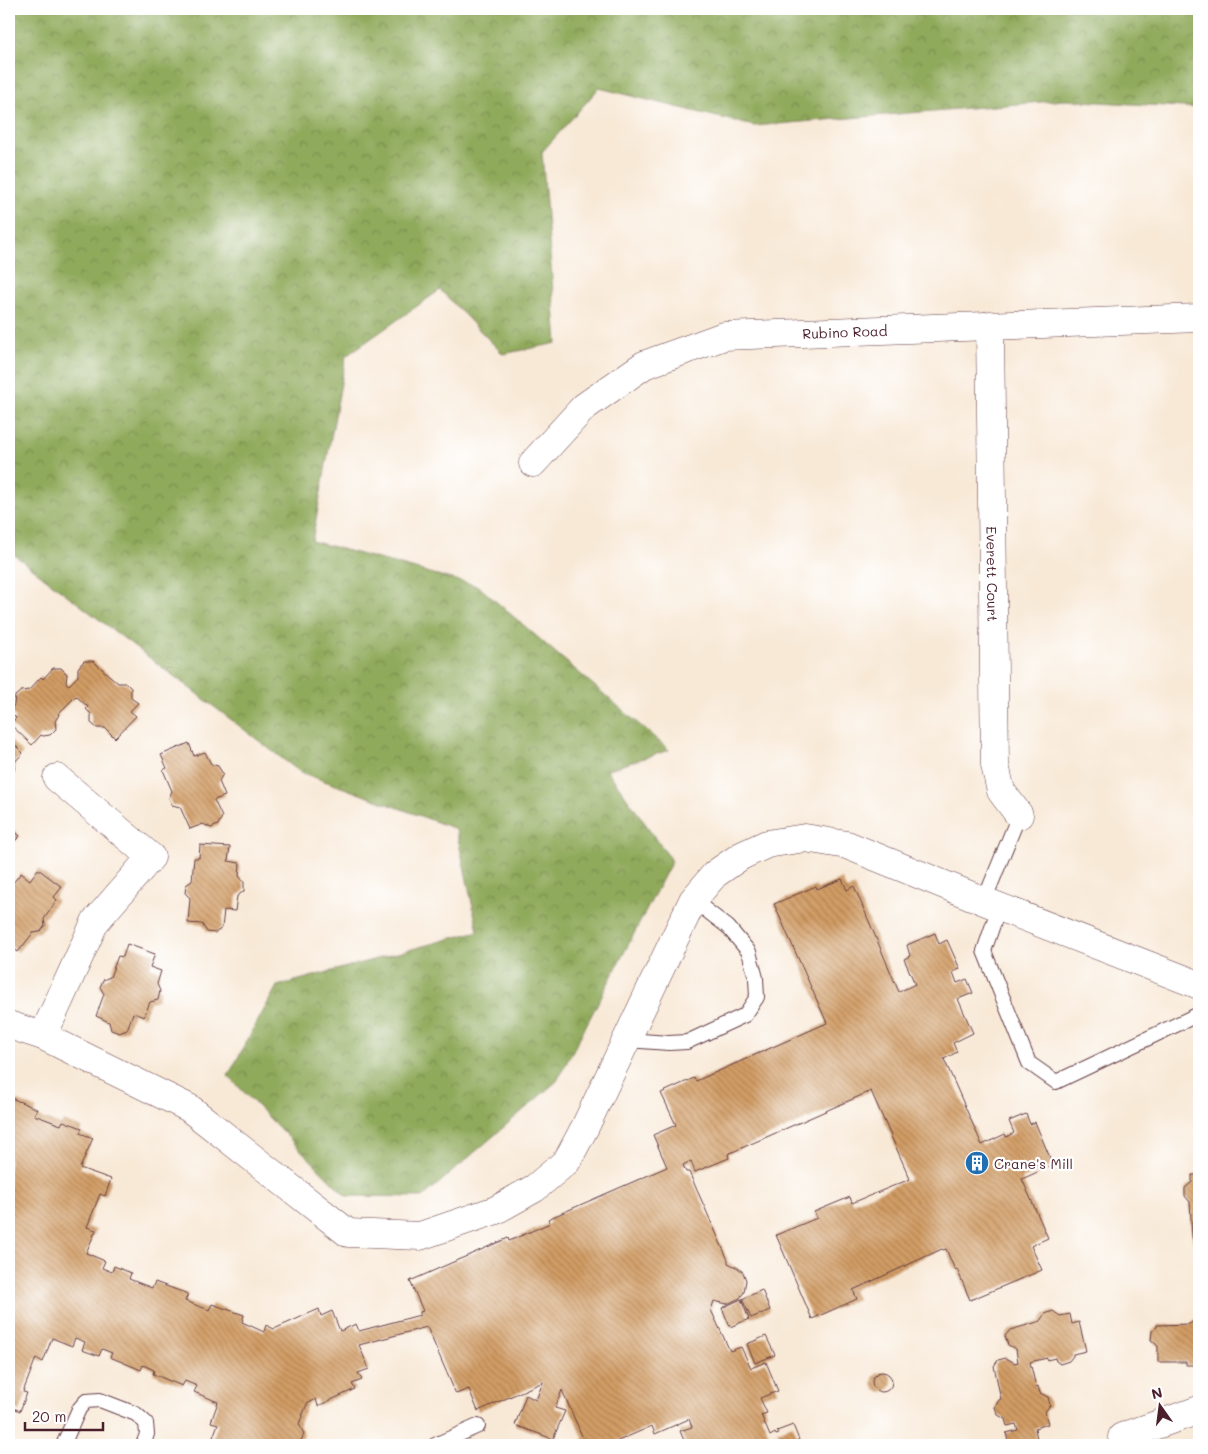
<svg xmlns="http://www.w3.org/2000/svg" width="1208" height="1454" font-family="Mali,sans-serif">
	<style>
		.forest { fill: url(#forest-crowns); stroke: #6d6444 }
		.building { fill: url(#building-back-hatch) }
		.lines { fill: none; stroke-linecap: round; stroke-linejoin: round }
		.lane-casing { stroke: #643d45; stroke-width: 16 }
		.street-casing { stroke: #643d45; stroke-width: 29 }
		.lane { stroke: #fff; stroke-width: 14 }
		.street { stroke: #fff; stroke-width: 28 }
		.labels { text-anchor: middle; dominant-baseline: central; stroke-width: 4.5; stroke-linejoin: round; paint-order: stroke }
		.street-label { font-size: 14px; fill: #4a1f2b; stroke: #fff }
		.poi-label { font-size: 14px; fill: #4a1f2b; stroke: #fff; text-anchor: start }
	</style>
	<defs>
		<pattern id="forest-crowns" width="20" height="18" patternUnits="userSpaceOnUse" patternTransform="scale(1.25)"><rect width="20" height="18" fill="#90aa5c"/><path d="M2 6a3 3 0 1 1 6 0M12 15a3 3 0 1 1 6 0" fill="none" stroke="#788a4c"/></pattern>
		<pattern id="building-back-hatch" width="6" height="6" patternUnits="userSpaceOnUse" patternTransform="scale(1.25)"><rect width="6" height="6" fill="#d29d65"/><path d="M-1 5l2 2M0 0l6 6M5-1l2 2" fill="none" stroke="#ac7f53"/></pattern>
	</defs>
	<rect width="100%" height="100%" fill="#fff"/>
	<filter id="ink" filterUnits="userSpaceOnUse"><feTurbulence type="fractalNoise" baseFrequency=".02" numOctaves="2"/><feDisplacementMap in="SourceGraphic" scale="10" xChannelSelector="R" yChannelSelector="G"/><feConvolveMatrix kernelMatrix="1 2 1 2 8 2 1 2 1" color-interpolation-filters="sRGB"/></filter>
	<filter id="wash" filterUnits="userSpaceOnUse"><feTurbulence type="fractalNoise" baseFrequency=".0096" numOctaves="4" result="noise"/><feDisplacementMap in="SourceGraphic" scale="20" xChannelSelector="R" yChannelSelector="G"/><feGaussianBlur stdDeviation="1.12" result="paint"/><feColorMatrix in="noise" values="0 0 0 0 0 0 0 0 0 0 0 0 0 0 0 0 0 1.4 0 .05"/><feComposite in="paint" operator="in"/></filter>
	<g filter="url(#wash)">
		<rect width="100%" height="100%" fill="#f8e9d7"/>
		<!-- forest -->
		<path class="forest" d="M9,9h1190v99l-134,-8 -311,26 -155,-38 -57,64 15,191 -54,11 -63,-64 -94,66 -34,185 166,45 191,164 -62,20 65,91 -115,220 -134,116 -77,-1 -118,-120 49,-90 201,-55 -22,-102 -156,-57 -291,-221z"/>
		<g id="blocks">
			<!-- building -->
			<path class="building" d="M84,661h9l25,22h8l5,5v10l7,5 -8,8 6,5 -21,22 -10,-10h-8l-6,-5v-9l-5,-5 2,-2 -12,-11 -18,18 1,1 -4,6 1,8 -6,6 -7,1 -2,-1 -9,10 -22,-21 6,-6 -7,-7 5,-6 1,-9 6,-5 8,-1 12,-13 2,2 10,-11h8l6,6 -1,9 3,2 9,-9v-8z
				M9,739l14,14 -9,10 1,2 -1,6 -5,6z
				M189,743l5,13 11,-4 6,12 7,2 5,8 -4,7 6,15 -11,4 8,17 -4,8 -7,3 -8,-4 -13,5 -10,-22 -8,-2 -3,-7 3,-7 -9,-21 4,-2 -6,-13z
				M9,826l11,10 -11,11z
				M200,845l30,2 -2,14 12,2 -1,13 5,6v9l-7,5 -2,15 -11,-1 -2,18 -7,5 -8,-1 -5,-8 -14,-1 2,-25 -5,-5 1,-8 6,-4 2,-23h5z
				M38,869l24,18 -8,10 3,3 -13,19 1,7 -5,6 -7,1 -15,19 -9,-7v-61h3l9,-11 9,7z
				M842,879l5,11 7,-4 45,106 16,-8 -11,-25 6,-3 -3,-11 28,-12 4,11 8,-4 13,29 -7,3 4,11 10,-4 6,14 -15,6 15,34 -20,10 4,9 -13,7 38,86 23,-11 1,3 8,-4 -5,-12 17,-7 4,10 5,-2 18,43 -31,14 26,59 -17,8 11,24 -72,30 -13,-31 -2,1 -9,-21 -3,1 -1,-1 -89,41 4,9 -45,20 -36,-84 41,-17 -3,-6 36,-15 2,6 58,-24 -39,-88 -143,63 1,4 -34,14 -4,-11 -8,4 3,7h3l39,88v3l10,5 5,4 3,8 -2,12 -4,6 -13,6 -13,-3 -3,9 19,41 11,-4 10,21 15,-6 12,29 -18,7 7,15 -6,2 9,21 5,-3 1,2 3,-1 -2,-3 16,-6 6,15 -13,5h-2l-1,-2 -2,2h-95l-6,-14 12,-4 -3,-8 -34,15 -3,-8 -43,19h-23l-24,-55 -7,18 10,3 -12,28 -38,-14 11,-30 10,5 7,-18 -65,29 -9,-22 -13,5 -29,-67 -68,18 10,24 -11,4 4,7 -10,4 3,5 -37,17 -2,-7 -9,5 -8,20 5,10 -5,11h-89l8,-21 -7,-2 7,-20 -24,-10 3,-6 -12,-5 -3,5 -29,-12 1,-4 -11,-5 -2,5 -31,-13 2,-4 -10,-4 -3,7 -17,-6 3,-8 -10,-4 -3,8 -20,-8 -9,24 -7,-4 -13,34 4,1 -7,18 -11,-5v-184l2,-6 -2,-1v-16l2,-6 -2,-1v-95l28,12 -3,6 27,10 2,-4 19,7 -2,5 13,5 -13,30 31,11 -6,17 -5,-2 -13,33 9,3 -10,23 19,8 -3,7 10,4 2,-6 17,7 -2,6 23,9 3,-6 33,12 -3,7 24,9 3,-6 32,11 -2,7 22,10 2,-7 8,4 45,-20 2,7 11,-5 8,20 16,-7 3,7 61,-16v-3l3,-1 -13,-30 98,-43 1,3 41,-18 -2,-4 119,-52 -14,-32 23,-10 -15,-32 33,-15 2,3 131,-58 -53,-119 42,-18 1,3z
				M127,944l28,10 -5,13 11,4 -4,13 3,7 -2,9 -8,2 -6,15 -11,-4 -6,17 -8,3 -8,-3 -2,-8 -13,-6 8,-22 -4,-7 3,-7 7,-3 8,-21 5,1z
				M1192,1175h7v73l-4,-4 -3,-7 -2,-35 -5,-6v-8l7,-6z
				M762,1290l8,20 -19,8 -9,-19z
				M741,1299l8,20 -19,8 -8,-19z
				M1053,1311l7,5 10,-2 2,10 7,-2 7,29 -13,3v2l-4,5 -9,3 -4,-3 -1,-3 -8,2v-2l-17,4 6,25 2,-1 2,7 8,4 2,8 -5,7 3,12 -13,4 2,11 8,3 1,3h-47l-1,-3 10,-1 -2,-8 12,-3 -2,-6 -9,2 -2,-7 -7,-4 -3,-8 4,-7 2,-1 -7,-33 4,-6 8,-2 9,5 3,-1 -2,-13 -8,-4 -3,-9 5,-6 31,-9v-2l4,-5z
				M1199,1318v54l-6,-7h-7v-3h-28v-16l-7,-6 1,-9 5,-4v-2l33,-1 5,-5z
				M766,1336l9,19 -20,8 -8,-19z
				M872 1382a10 10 0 1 1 20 0a10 10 0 1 1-20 0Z"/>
		</g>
	</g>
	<g filter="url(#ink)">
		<use href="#blocks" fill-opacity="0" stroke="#643d45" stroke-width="1"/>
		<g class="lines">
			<!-- lane casing -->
			<g class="lane-casing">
				<path id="lane" d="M984,901l35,-86
					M999,907l-15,44 45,112 27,19 143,-68
					M627,1040l42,3 18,-1 58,-27 12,-18 -1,-19 -7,-26 -21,-25 -35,-27
					M63,1445l16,-36 7,-8 14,-1 36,14 10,9 1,11 -4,11
					M435,1445l43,-19"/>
			</g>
			<!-- street casing -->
			<g class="street-casing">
				<g id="street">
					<path id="s1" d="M990,325l5,440 6,26 18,24"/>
					<path id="s2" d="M533,463l51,-56 60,-42 80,-29 475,-18"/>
					<path d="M9,1025l34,11 146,72 159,125 72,3 76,-26 39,-22 32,-27 18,-34 108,-227 22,-26 26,-18 26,-12 38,-6 42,7 137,56 215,84"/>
					<path d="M43,1036l52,-114 56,-65 -94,-79"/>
					<path d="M1122,1437l77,-27"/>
				</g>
			</g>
			<!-- lane -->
			<use href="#lane" class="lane"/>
			<!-- street -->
			<use href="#street" class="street"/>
		</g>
	</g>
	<!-- icons -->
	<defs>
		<g id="building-disc" transform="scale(1.25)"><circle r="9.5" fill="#1f6fb2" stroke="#fff"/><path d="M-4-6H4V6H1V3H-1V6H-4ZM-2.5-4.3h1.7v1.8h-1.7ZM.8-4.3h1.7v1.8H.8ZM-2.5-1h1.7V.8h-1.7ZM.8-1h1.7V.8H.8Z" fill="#fff"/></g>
	</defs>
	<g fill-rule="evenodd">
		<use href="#building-disc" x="977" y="1163"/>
	</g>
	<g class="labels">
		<!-- street labels -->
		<g class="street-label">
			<text stroke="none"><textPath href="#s2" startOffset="355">Rubino Road</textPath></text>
			<text stroke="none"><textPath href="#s1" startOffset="249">Everett Court</textPath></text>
		</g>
		<!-- poi labels -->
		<g class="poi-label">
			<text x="994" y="1163">Crane's Mill</text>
		</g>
	</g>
	<!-- margin -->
	<rect width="1208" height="1454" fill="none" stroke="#fff" stroke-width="30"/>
	<!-- north arrow -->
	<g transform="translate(1160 1406) rotate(346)" stroke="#ffffff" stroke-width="4" paint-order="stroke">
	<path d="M0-4L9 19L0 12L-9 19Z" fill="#4a1f2b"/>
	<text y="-8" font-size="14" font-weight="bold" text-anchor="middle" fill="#4a1f2b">N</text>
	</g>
	<!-- scale -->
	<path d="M25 1422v8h78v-8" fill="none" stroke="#4a1f2b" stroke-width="2.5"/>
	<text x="32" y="1422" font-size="15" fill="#4a1f2b" stroke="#ffffff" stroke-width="4" paint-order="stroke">20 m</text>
</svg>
